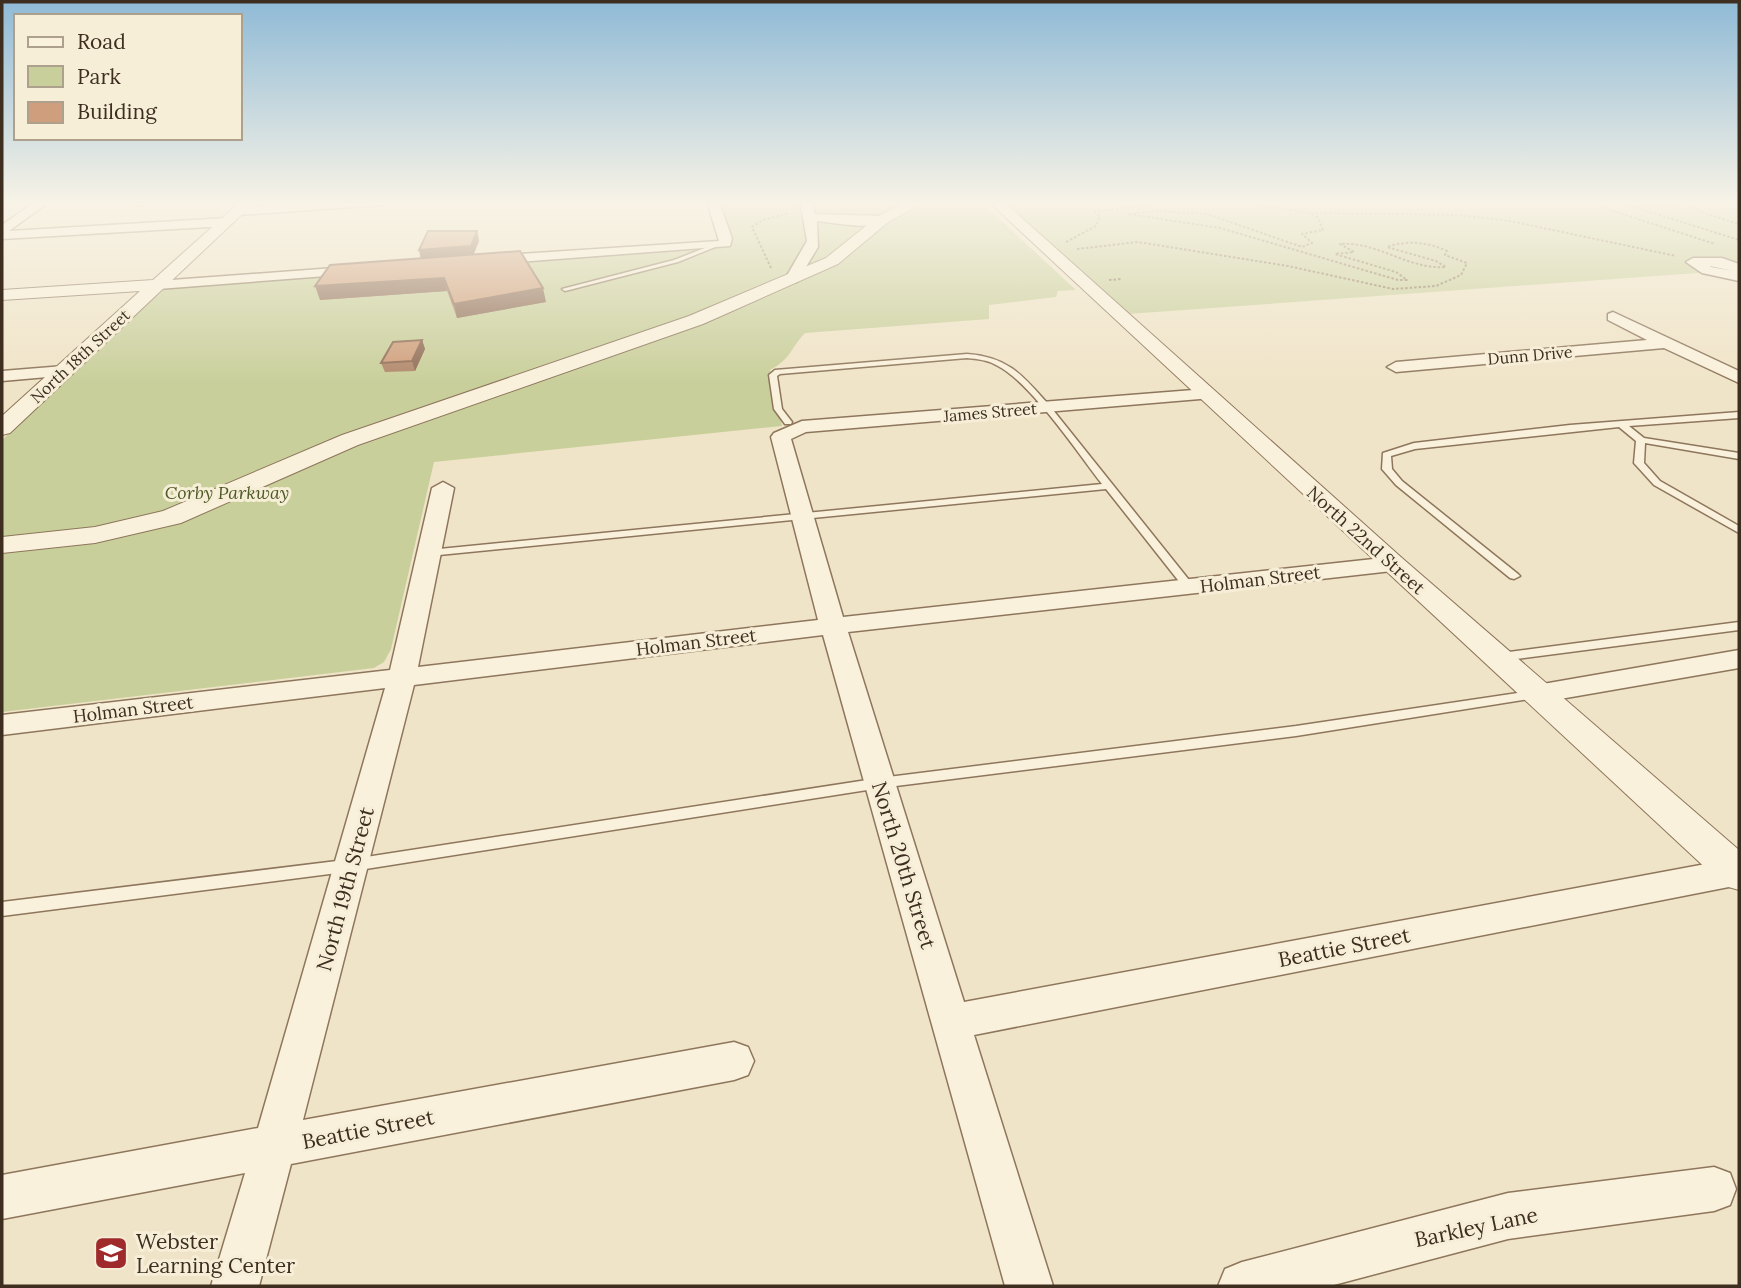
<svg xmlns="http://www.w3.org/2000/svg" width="1741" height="1288" font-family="Lora,serif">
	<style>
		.green { fill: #c9cf9b }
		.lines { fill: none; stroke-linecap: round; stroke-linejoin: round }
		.service-casing { stroke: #8d765c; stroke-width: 3 }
		.minor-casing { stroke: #8d765c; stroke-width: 3 }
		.tertiary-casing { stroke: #8d765c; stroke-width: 2 }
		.path { stroke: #8d765c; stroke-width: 2; stroke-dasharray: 2.5 2; stroke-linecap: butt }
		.service { fill: #faf1dc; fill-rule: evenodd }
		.minor { fill: #faf1dc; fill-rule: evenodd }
		.tertiary { fill: #faf1dc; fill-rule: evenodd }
		.wall { fill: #b2896c }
		.shaded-wall { fill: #916f58 }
		.building { fill: #cf9f7d; stroke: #916f58; stroke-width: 2 }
		.labels { text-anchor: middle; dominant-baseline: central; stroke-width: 6; stroke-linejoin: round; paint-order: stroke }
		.far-street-label { font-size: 16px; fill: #3d2e20; stroke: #f7eed8 }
		.park-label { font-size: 18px; font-style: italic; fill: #4d5a26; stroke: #f7eed8 }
		.street-label { font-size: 18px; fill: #3d2e20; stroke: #f7eed8 }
		.near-street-label { font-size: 21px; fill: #3d2e20; stroke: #f7eed8 }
		.near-poi-label { font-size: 21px; fill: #3d2e20; stroke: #f7eed8; text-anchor: start }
	</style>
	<rect width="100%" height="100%" fill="#f0e4c8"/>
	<!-- green -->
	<path class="green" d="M720,202h261l95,88 -18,1 -2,6 -67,8v14l-184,14c-16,17 -13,25 -35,37l12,56 -348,36 -43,187 -7,13 -10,6 -372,44v-272l163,-152 557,-42 12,-8z
		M1002,202h737v68l-611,44z"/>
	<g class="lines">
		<!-- service casing -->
		<g class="service-casing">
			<path id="service" d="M715,244l5,1 -42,17 -113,29 -3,-2 112,-29z
				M967,354c42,3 56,22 82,51l144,180 2,2 -2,2h-8l-79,-100 -677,67 -5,-3 5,-3 673,-66c-24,-31 -71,-101 -104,-118 -10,-6 -20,-7 -31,-8l-187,16 -3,2 5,33 10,13 -1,2h-6l-11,-15 -5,-34 6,-5z
				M1739,412v6l-110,8 15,12 95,15v6l-94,-16 -1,20 16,18 79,45v7l-85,-48 -20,-22 2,-22 -17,-14 -204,22 -24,7 1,13 10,12 116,93 2,2 -6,3 -4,-1 -114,-93 -14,-16 1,-16 31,-10 156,-18z
				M1739,622v8l-238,31 -6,-4 6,-4z
				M1537,690l5,1 2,3 -2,3 -246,39 -416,52 -527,83 -351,45v-14l351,-43 527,-81 416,-52z"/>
		</g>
		<!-- minor casing -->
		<g class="minor-casing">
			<path id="minor" d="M35,202h14l-40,29 218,-13 6,4 -6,4 -225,13v-14z
				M133,202h21l-16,4z
				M322,202h66l-6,3 -144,10 -6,-4 6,-4z
				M707,202h12l13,36 -2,8 -240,18 -7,-4 7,-4 229,-15z
				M804,202h13l-4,5 2,7 67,2 6,4c-16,11 -52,3 -71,1l1,26 -21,35 -5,1 -7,-4 22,-38 -6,-35z
				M1693,258h29l17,6v17l-37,-8 -16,-11zM1710,266l23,5 -22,-4z
				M361,266l5,1v6l-208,16 -7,-4 7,-4z
				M1613,312l126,59v12l-75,-35 -268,24 -9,-5 9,-5 251,-22 -39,-20v-6z
				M64,366l9,5 -3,4 -68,6v-10z
				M1206,389l6,1 3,4 -3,4 -406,34 -15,7 52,178 549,-60 8,2 4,5 -4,5 -8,2 -544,61 116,370 774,-144 1,27 -765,150 79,251h-48l-182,-651 -409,50 -111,435 431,-78 14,5 6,14 -6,14 -14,5 -443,84 -32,122h-48l34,-113 -243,46v-44l256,-47 127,-440 -383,47v-20l388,-45 42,-182 11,-6 11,6 -36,179 400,-47 -47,-183 3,-4 28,-12z
				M1739,650v18l-202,35 -10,-2 -4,-7 4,-7 10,-2z
				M1714,1167l16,6 6,16 -6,16 -16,6 -206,28 -178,47h-112l7,-17 17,-7 266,-69z"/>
		</g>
		<!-- tertiary casing -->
		<g class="tertiary-casing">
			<path id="tertiary" d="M240,202h15l-245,231 -8,2v-19l138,-125 -138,9v-10l151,-10z
				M906,202h18l-37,21 -49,41 -135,60 -345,121 -177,78 -86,20 -93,10v-16l93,-10 68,-16 179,-76 347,-119 137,-58 51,-41z
				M989,202h15l398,356 337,292v40l-14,-4z"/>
		</g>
		<!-- path -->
		<path class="path" d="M1600,202l-1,3 14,6 102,33
			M1675,202l2,4 -49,-1 111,35
			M1686,202l15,10 38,12
			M1732,202l7,4
			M1311,213l146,2 53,6 166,35
			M1066,242l30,-16 4,-9 -5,-5 69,-10
			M1077,249l61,-7 150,24 105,23 43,-3 25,-11 6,-12 -22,-8 2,-4c-19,-9 -40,-11 -60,-4l49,14 10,6c-38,3 -68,-26 -106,-23l14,8 -19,2 61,18 11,8h-9l-178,-52 -92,-14 29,-3 50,3 95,33 10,-4 -10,-9 21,-4 -5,-12 -8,-5 -72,-11
			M771,268l-19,-41 11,-7 26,-7
			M1109,280l13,-1"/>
		<!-- service -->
		<use href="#service" class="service"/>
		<!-- minor -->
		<use href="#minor" class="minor"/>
		<!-- tertiary -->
		<use href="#tertiary" class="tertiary"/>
	</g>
	<!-- wall -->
	<path class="wall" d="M477,231l2,10 -6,14 73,47 -89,16 -10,-27 -127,9 101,-41z
		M422,340l3,9 -10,22 -30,1 -4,-9z"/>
	<!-- shaded-wall -->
	<path class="shaded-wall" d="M477,231l2,10 -6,15 -52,4 -2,-10z
		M444,278l3,13 -127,9 -5,-14z
		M543,288l3,14 -89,16 -3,-14z
		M422,340l3,9 -10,22 -3,-10z"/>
	<!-- building -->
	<path class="building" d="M428,231h49l-6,15 -52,4z
		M520,251l23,37 -89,16 -10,-26 -129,8 15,-21z
		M422,340l-10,21 -31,2 12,-21z"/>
	<!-- sky -->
	<linearGradient id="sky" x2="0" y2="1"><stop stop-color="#8fbad6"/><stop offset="0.53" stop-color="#f8f3e6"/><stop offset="1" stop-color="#f8f3e6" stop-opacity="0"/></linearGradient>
	<rect width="1741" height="383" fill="url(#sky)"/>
	<!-- icons -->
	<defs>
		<g id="school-square" transform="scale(1.75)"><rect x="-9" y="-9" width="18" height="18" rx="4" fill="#9e2a2b" stroke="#f7eed8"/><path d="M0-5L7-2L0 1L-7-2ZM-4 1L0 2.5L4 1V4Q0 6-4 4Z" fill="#fff"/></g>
	</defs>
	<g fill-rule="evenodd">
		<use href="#school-square" x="111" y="1253"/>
	</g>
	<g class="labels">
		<!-- far-street labels -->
		<g class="far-street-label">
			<text transform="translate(1530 355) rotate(-5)">Dunn Drive</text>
			<text transform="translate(80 356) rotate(-43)">North 18th Street</text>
			<text transform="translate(990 412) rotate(-5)">James Street</text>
		</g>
		<!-- park labels -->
		<g class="park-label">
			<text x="227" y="492">Corby Parkway</text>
		</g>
		<!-- street labels -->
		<g class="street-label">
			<text transform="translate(1366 540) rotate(42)">North 22nd Street</text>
			<text transform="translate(1260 579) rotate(-7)">Holman Street</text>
			<text transform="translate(696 642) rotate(-7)">Holman Street</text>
			<text transform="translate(133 709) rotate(-7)">Holman Street</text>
		</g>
		<!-- near-street labels -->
		<g class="near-street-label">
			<text transform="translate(904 865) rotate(73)">North 20th Street</text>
			<text transform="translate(345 889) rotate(-75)">North 19th Street</text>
			<text transform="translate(1344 947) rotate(-11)">Beattie Street</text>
			<text transform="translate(368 1129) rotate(-11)">Beattie Street</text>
			<text transform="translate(1476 1227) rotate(-12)">Barkley Lane</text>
		</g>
		<!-- near-poi labels -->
		<g class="near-poi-label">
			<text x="136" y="1241">Webster<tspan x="136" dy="24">Learning Center</tspan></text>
		</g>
	</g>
	<!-- border -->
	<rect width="1741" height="1288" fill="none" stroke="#3d2e20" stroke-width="7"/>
	<!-- legend -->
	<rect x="14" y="14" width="228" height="126" fill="#f7eed8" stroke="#ada18e" stroke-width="2"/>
	<rect x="28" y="37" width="35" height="10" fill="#faf1dc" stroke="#ada18e" stroke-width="2"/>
	<text x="77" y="49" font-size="21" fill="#3d2e20">Road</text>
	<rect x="28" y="66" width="35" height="21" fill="#c9cf9b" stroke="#ada18e" stroke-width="2"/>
	<text x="77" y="84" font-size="21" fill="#3d2e20">Park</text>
	<rect x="28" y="102" width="35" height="21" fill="#cf9f7d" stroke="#ada18e" stroke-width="2"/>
	<text x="77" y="119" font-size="21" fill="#3d2e20">Building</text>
</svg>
